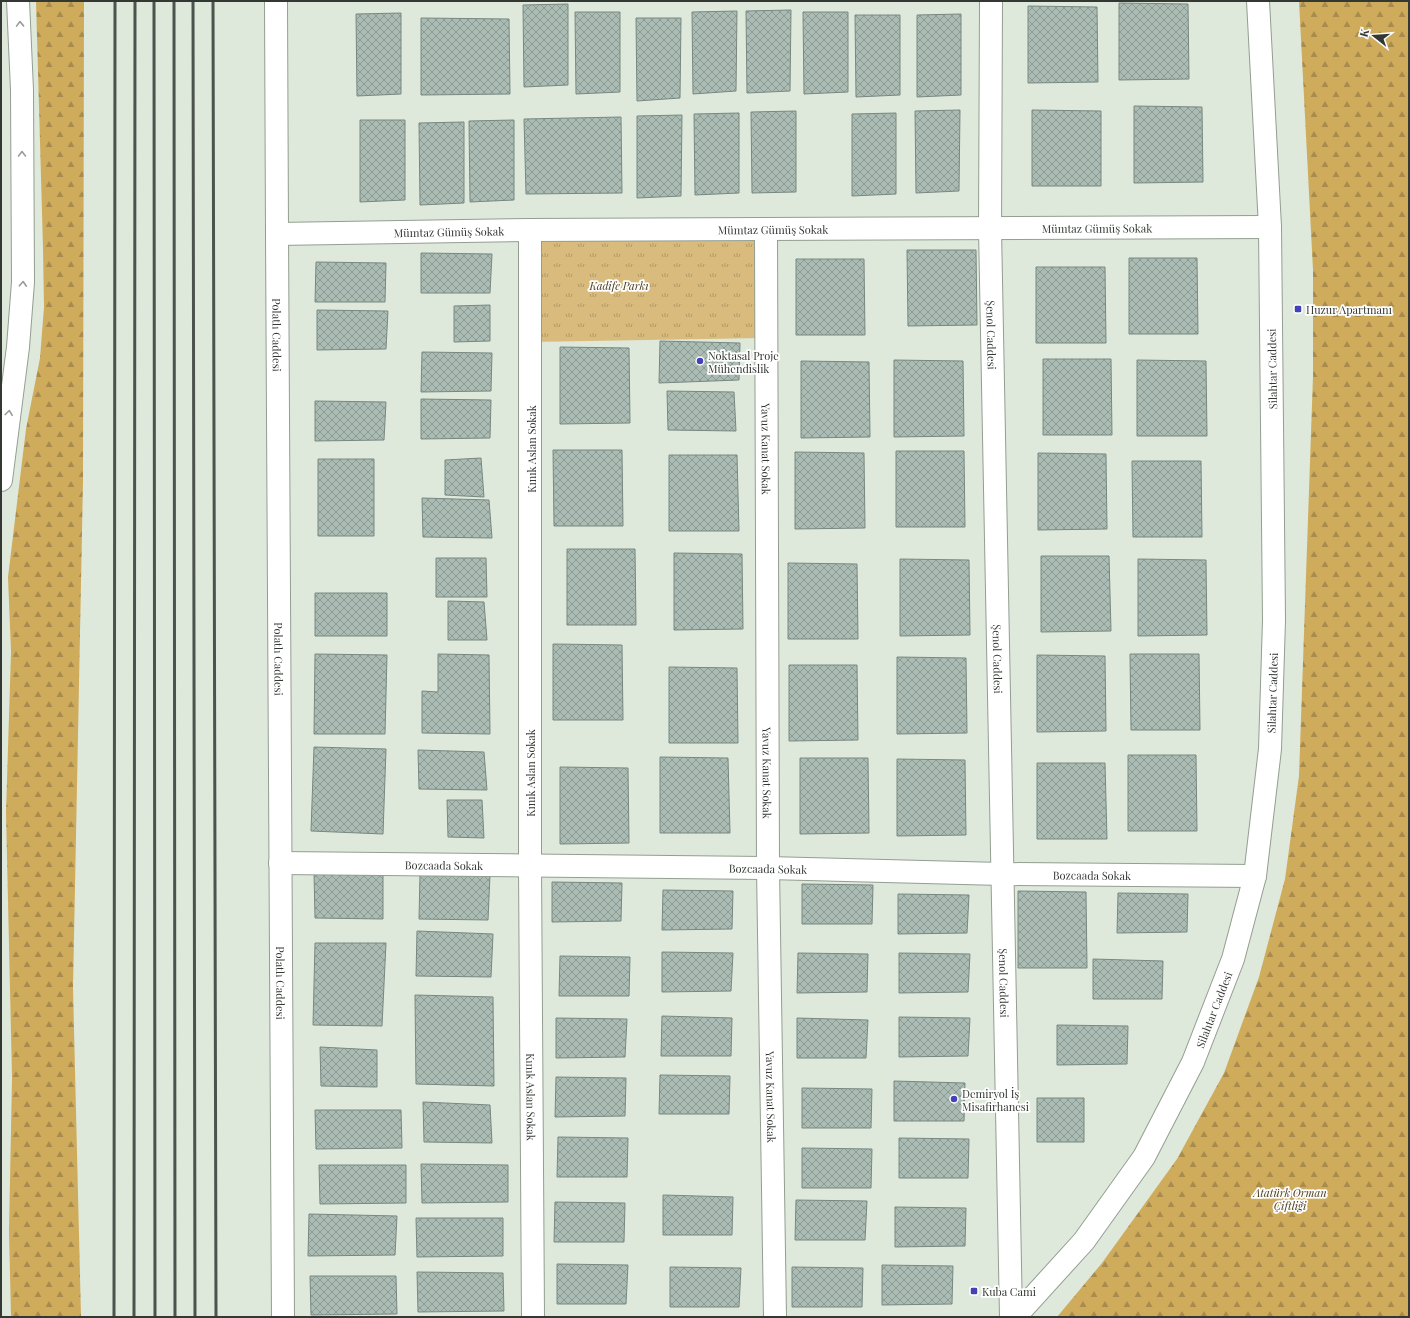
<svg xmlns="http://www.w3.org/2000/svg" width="1410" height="1318" font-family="'Playfair Display',serif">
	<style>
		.grass { fill: url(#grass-tufts) }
		.forest { fill: url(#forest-firs) }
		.building { fill: url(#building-cross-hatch); stroke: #788881 }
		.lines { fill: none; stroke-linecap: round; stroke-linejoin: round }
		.street-casing { stroke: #939e91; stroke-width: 24 }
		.secondary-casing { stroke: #939e91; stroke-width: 24 }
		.primary-casing { stroke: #939e91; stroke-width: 24 }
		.street { stroke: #fff; stroke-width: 22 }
		.secondary { stroke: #fff; stroke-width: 22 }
		.primary { stroke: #fff; stroke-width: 22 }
		.rail { stroke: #4c524c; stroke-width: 3 }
		.oneway { stroke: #999c99 }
		.poi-dot { fill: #4442b7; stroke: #fff; stroke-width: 1.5 }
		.labels { text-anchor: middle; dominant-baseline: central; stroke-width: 3.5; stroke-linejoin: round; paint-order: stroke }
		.street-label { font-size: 11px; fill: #333833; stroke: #fff }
		.park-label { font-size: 11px; font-style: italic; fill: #4d3d1b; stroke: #fff }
		.poi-label { font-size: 11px; fill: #333833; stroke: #fff; text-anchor: start }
	</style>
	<defs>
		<pattern id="grass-tufts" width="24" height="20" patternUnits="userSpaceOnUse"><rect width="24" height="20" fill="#d9bc7d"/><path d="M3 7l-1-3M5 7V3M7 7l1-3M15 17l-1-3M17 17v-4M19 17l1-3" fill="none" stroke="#b19a67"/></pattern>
		<pattern id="forest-firs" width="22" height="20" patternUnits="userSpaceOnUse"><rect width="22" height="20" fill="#cfab5c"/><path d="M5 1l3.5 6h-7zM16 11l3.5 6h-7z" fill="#a98c4d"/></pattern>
		<pattern id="building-cross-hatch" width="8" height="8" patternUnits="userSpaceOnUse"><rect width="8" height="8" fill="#abbcb5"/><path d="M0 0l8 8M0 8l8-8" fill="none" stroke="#8c9a94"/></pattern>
	</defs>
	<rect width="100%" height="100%" fill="#dee9db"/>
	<!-- grass -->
	<path class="grass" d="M766,229v109l-235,4 -1,-112z"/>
	<!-- forest -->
	<path class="forest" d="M36,1h48l-1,480 -10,507 8,329h-70l-2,-86 3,-153 -6,-265 5,-161 -3,-75 18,-148 14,-71 4,-51 -1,-59z
		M1299,1h110v1316h-352l45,-54 75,-104 47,-86 35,-96 26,-98 14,-103 14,-400v-106z"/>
	<!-- building -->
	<path class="building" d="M1119,3l69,1 1,75 -70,1z
		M568,4v81l-44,2 -1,-82z
		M1028,6l69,1 1,75 -70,1z
		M791,10l-1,81 -43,2 -1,-82z
		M737,11l-1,80 -43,3 -1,-82z
		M575,12h45v80l-44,2z
		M803,12h45v80l-44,2z
		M401,13v81l-44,2 -1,-82z
		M961,14v81l-44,2v-82z
		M855,15h45v80l-44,2z
		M421,18l88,1 1,75 -89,1z
		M636,18h45l-1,80 -43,3z
		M1134,106l68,1 1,75 -69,1z
		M960,110l-1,81 -43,2 -1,-82z
		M1032,110l69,1v75h-69z
		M796,111v81l-44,1 -1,-81z
		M739,113v80l-44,2 -1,-81z
		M896,113v81l-44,2v-82z
		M682,115l-1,81 -44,2v-82z
		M621,117l1,76 -96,1 -2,-75z
		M360,120h45v80l-45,2z
		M514,120v80l-44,2 -1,-81z
		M464,122v81l-44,2 -1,-82z
		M907,250h69l1,75 -69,1z
		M421,253l71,1 -2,39h-69z
		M1129,258h68l1,76h-69z
		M796,259h68l1,76h-69z
		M316,262l70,1 -1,39h-70z
		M1036,267h69l1,76h-70z
		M490,305v36l-36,1v-36z
		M317,310l71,1 -2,38 -69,1z
		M660,341l80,2 -1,37 -80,3z
		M560,347l69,1 1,75 -70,1z
		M422,352l70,1 -1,38 -70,1z
		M1043,359h68l1,76h-69z
		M894,360l69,1 1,75 -70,1z
		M1137,360l69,1 1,75h-70z
		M801,361l68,1 1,75 -69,1z
		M667,391l67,1 2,39 -68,-1z
		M421,399l70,1 -1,38 -69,1z
		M315,401l71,1 -2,38 -69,1z
		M553,450h69l1,76h-69z
		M896,451h68l1,76h-69z
		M795,452l69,1 1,75 -70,1z
		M1038,453l68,1 1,75 -69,1z
		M669,455h68l2,76h-70z
		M481,458l3,39 -39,-2v-35z
		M318,459h56v77h-56z
		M1132,461h69l1,76h-69z
		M422,498l67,2 3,38 -69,-1z
		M567,549h68l1,76h-69z
		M674,553l68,1 1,75 -69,1z
		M1041,556h68l2,75 -70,1z
		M436,558h50l1,39h-51z
		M900,559l69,1 1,75 -70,1z
		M1138,559l68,1 1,75 -69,1z
		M788,563l69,1 1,75h-70z
		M315,593h72v43h-72z
		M448,601l36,1 3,38h-39z
		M553,644l69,1 1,75h-70z
		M315,654l72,1 -2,79h-71z
		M438,654l51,1 1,79 -68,-1v-42l16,1z
		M1130,654h69l1,76h-69z
		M1037,655l68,1 1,75 -69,1z
		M897,657l69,1 1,75 -70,1z
		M789,665h68l1,75 -69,1z
		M669,667l68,1 1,75h-69z
		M314,747l72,2 -3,85 -72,-3z
		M418,750l66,2 3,38 -68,-1z
		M1128,755h68l1,76h-69z
		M660,757l68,1 2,75h-70z
		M800,758h68l1,75 -69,1z
		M897,759l68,1 1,75 -69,1z
		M1037,763h68l2,76h-70z
		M560,767l68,1 1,75 -69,1z
		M447,800h35l2,38 -36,-1z
		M314,873l69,2v44l-68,-1z
		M420,874l70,1 -2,45 -69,-1z
		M552,882l70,1 -1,38 -69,1z
		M802,884l71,1 -1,39h-70z
		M663,890l70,1 -1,38 -70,1z
		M1018,891l68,1 1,76h-69z
		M1118,893l70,1 -1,38 -70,1z
		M898,894l71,1 -2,38 -69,1z
		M417,931l76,3 -2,43 -75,-1z
		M315,943h71l-4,83 -69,-1z
		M662,952l71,1 -2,38 -69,1z
		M798,953l70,1 -1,38 -70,1z
		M899,953l71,1 -2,38 -69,1z
		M560,956l70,1 -1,39h-70z
		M1093,959l70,2 -1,38h-69z
		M415,995l78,2 1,89 -78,-2z
		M662,1016l70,2 -1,38h-70z
		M899,1017l71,1 -2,38 -69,1z
		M556,1018l71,1 -2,38 -69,1z
		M797,1018l71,2 -2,38h-69z
		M1057,1025l71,1 -1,38 -70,1z
		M320,1047l57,3v37l-56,-1z
		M660,1075l70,1 -1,38h-70z
		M556,1077l70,1 -1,38 -70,1z
		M894,1081l71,2 -1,38h-70z
		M802,1088l70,1 -1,39h-69z
		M1037,1098h47v44h-47z
		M423,1102l67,3 2,38 -68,-1z
		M315,1110h86l1,38 -86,1z
		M558,1137l70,1 -1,39h-70z
		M899,1138l70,1 -1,39h-69z
		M802,1148l70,1 -1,39h-69z
		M421,1164l87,1v37l-86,1z
		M319,1165h87v38l-86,1z
		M663,1195l70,2 -1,38h-69z
		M796,1200l71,1 -2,39h-70z
		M555,1202l70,1 -1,39h-70z
		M895,1207l71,1 -1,38 -70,1z
		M309,1214l88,2 -2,39 -87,1z
		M416,1218h87v38l-86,1z
		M557,1264l71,1 -2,39h-69z
		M882,1265l71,1 -1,38 -70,1z
		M670,1267l71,1 -2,39h-69z
		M792,1267l71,1 -1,39h-70z
		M417,1272l86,1 1,38 -86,1z
		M310,1276h86l1,38 -86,1z"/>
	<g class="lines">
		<!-- street casing -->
		<g class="street-casing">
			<g id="street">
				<path id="s1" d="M276,1l1,233 6,1083"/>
				<path id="s2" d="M991,1l-1,228 21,1088"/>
				<path id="s3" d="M766,229l2,639 7,449"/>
				<path id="s4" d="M530,230v636l3,451"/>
				<path id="s5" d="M277,234l253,-4 740,-3"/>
				<path id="s6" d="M280,863l488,5 234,6 253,2"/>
			</g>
		</g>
		<!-- secondary casing -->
		<g class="secondary-casing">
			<g id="secondary">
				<path id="s7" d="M1015,1317l69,-76 60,-84 49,-95 40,-103 22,-83 15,-127 4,-129 -4,-393 -12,-226"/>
			</g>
		</g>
		<!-- primary casing -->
		<g class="primary-casing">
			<path id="primary" d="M1,480l17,-133 5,-65 -1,-192 -4,-89"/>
		</g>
		<!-- street -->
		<use href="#street" class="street"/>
		<!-- secondary -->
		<use href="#secondary" class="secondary"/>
		<!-- primary -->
		<use href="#primary" class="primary"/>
		<!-- rail -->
		<path class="rail" d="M154,1l1,1316
			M174,1l1,1316
			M193,1l2,1316
			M213,1l3,1316
			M114,1317l1,-1316
			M134,1317l1,-1316"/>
	</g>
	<!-- one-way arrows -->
	<defs><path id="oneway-chevron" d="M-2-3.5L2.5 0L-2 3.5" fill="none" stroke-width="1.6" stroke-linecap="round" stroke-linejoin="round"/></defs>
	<g class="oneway">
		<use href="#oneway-chevron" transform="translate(20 24) rotate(-92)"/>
		<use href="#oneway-chevron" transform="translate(22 154) rotate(-90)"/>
		<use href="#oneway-chevron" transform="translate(23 284) rotate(-87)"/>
		<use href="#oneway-chevron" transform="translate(9 413) rotate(-83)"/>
	</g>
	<!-- markers -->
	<g class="poi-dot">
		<rect x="1294" y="305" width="8" height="8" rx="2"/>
		<circle cx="700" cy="361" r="4"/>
		<circle cx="954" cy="1099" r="4"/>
		<rect x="970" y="1287" width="8" height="8" rx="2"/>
	</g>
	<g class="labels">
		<!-- street labels -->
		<g class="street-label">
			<text stroke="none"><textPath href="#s5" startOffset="820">Mümtaz Gümüş Sokak</textPath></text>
			<text stroke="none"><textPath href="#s5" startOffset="496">Mümtaz Gümüş Sokak</textPath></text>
			<text stroke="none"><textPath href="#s5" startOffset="172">Mümtaz Gümüş Sokak</textPath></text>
			<text stroke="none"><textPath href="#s1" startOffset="334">Polatlı Caddesi</textPath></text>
			<text stroke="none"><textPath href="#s2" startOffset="334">Şenol Caddesi</textPath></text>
			<text transform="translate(1272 369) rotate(-91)">Silahtar Caddesi</text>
			<text transform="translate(531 449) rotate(-90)">Kınık Aslan Sokak</text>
			<text stroke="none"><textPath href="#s3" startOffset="220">Yavuz Kanat Sokak</textPath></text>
			<text stroke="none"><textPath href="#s1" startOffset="658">Polatlı Caddesi</textPath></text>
			<text stroke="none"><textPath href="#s2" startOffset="658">Şenol Caddesi</textPath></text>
			<text stroke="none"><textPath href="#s7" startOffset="693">Silahtar Caddesi</textPath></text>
			<text transform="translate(530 773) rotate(-90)">Kınık Aslan Sokak</text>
			<text stroke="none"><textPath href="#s3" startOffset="544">Yavuz Kanat Sokak</textPath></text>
			<text stroke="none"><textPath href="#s6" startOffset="164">Bozcaada Sokak</textPath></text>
			<text stroke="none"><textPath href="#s6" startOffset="488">Bozcaada Sokak</textPath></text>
			<text stroke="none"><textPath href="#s6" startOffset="812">Bozcaada Sokak</textPath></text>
			<text stroke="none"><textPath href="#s1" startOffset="982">Polatlı Caddesi</textPath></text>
			<text stroke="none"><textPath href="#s2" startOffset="982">Şenol Caddesi</textPath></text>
			<text stroke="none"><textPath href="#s7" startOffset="369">Silahtar Caddesi</textPath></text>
			<text stroke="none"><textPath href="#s4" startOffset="867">Kınık Aslan Sokak</textPath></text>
			<text stroke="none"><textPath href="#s3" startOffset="868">Yavuz Kanat Sokak</textPath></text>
		</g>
		<!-- park labels -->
		<g class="park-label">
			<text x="619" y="285">Kadife Parkı</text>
			<text x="1290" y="1192">Atatürk Orman<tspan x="1290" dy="13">Çiftliği</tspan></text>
		</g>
		<!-- poi labels -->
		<g class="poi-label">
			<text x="1306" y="309">Huzur Apartmanı</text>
			<text x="708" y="355">Noktasal Proje<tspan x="708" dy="13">Mühendislik</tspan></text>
			<text x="962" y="1093">Demiryol İş<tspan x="962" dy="13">Misafirhanesi</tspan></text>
			<text x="982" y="1291">Kuba Cami</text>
		</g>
	</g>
	<!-- border -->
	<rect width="1410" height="1318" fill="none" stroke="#333833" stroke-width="4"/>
	<!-- north arrow -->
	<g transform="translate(1374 36) rotate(287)" stroke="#ffffff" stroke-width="3" paint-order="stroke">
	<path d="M0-3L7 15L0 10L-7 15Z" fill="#333833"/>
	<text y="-6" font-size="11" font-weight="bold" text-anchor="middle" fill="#333833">K</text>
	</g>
</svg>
